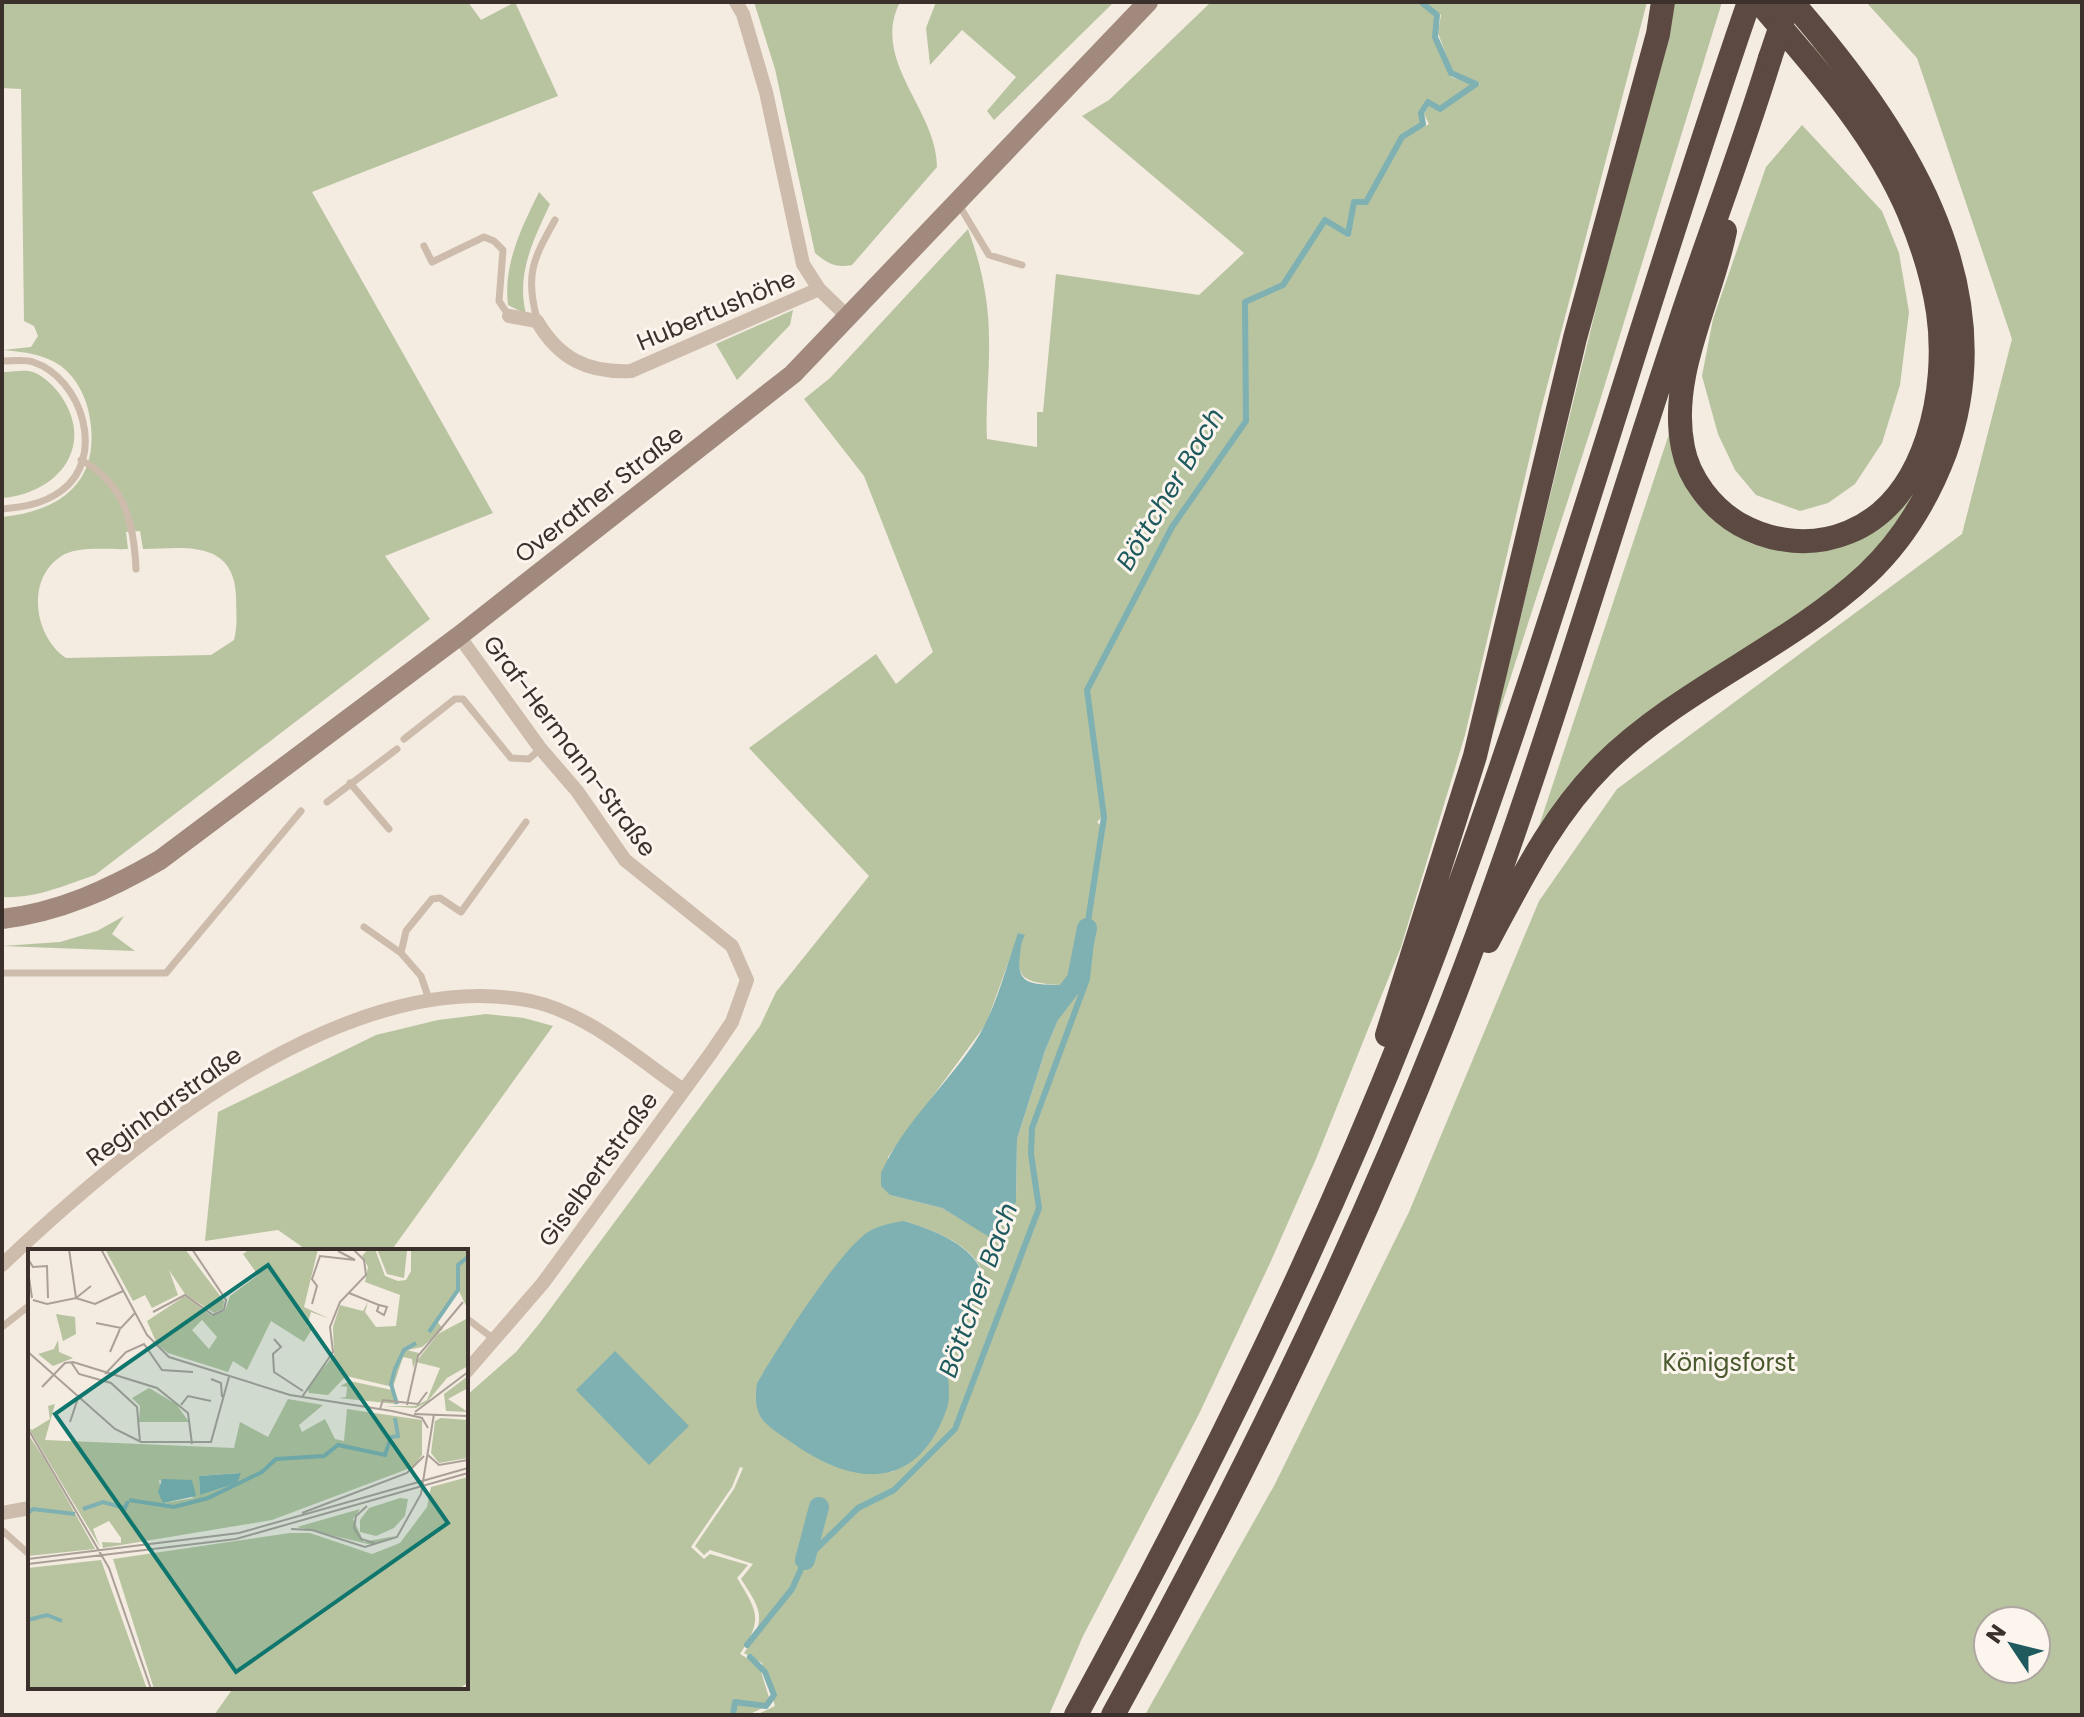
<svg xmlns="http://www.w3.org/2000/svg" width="2084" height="1717" font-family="Poppins,sans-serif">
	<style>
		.green { fill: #b8c4a0; fill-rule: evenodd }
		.water { fill: #7fb0b2 }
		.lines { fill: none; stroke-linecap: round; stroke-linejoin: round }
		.stream { stroke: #7fb0b2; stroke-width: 6 }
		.canal { stroke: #7fb0b2; stroke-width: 20 }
		.lane { stroke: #cdbbac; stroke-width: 7 }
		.street { stroke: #cdbbac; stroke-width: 14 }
		.secondary { stroke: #a18a7d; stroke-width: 20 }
		.highway { stroke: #5c4a42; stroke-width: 24 }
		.highway-bridge { stroke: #5c4a42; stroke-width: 24 }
		.labels { text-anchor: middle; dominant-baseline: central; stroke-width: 6; stroke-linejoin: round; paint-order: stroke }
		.street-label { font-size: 24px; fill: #3b302b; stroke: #fbf5ee }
		.park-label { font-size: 24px; fill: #4a5a2e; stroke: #fbf5ee }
		.water-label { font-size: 26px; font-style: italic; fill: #1f5a5e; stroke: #fbf5ee }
		.inset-river { fill: none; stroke: #7fb0b2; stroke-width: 4 }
		.inset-road { fill: none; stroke: #aaa098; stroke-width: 2 }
		.view { fill: #0f766e; fill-opacity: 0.15; stroke: #0f766e; stroke-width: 4 }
		.inset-edge { fill: none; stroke: #3b302b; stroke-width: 4 }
	</style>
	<rect width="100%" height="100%" fill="#f4ebe1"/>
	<!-- green -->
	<path class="green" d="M2,2h466l13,18 34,-18 43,94 -246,96 181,321 -108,43 45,63 -335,256c-30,10 -60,24 -93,22v-380c59,-6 98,-35 88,-98 -3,-20 -12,-40 -29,-53 -17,-12 -37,-14 -58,-16l28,-3 7,-11 -4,-10 -10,-5 -3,-232 -19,-1zM140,531l3,18c41,-1 91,-10 93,47 0,15 2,29 -2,44l-23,15 -145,3c-31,-21 -41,-77 -6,-101 17,-12 48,-7 68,-8l-2,-17z
		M754,2h146c-30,59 37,107 37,165l-85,98c-16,3 -24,-1 -37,-12l-40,-184z
		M936,2h178l-120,118 -7,-9 29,-34 -54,-47 -32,35 -4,-37z
		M1211,2h208l19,15 -3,18 16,42 23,8 -32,22 -14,-7 -8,13 5,9 -24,14 -36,65 -13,-1 -5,34 -22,-15 -43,65 -37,18 -2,121 -74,107 -84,162 17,125 -5,5 3,3 6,-7 -17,-127 82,-158 76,-110 1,-120 37,-18 41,-62 23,15 5,-34 12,1 37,-67 26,-14 -5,-10 6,-10 12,6 38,-26 -27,-10 -15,-41 3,-18 -17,-13h223l-108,415 -74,318 -64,212 -85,212 -45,102 -72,153 -116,222 -34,79h-293l19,-9 -13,-43 -18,-10c23,-34 18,-42 -3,-74l12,-15 -43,-14 -6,5 -9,-9 39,-57 9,-21 -3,-1 -8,20 -41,60 13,12 6,-5 38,11 -11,13c21,34 26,41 3,76l19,11 12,39 -23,11h-534l20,-28h232v-291l50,-44 23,-28 221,-298 16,-34 93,-116 -120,-128 127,-94 20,30 37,-32 -69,-176 -60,-77 26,-21 138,-149c13,35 21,72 21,110 1,34 -4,66 -2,100l50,8v-35h6l13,-138 143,21 45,-42 -162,-137 27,-16zM1019,933c-2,42 -5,49 40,52l8,12 -22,54 -28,88 -1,63 -54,18 -20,-12 -52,-13 -2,-38 98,-133zM904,1221c25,8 65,21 77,48 11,26 -22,50 -31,71 -5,12 -2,30 -2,43 0,39 -23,71 -56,89l-135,-89 53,-78z
		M1671,2h51l-124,405 -108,334z
		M1866,2h216v1713h-937l130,-231 134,-272 130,-311 78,-112 345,-255 50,-195 -95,-281zM1988,1621h48v48h-48z
		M1813,45c37,46 74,91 102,143 73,141 44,297 -76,400 -57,49 -127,81 -187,124 -47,33 -83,77 -116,123l136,-410c5,27 11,51 27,73 47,67 156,65 206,3 17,-22 26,-52 33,-78 36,-138 -42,-272 -130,-372z
		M1802,125l80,86 17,42 10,59 -9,73 -18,58 -27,41 -27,19 -28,8 -44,-16 -21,-25 -17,-36 -16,-58 11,-57 53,-152z
		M539,192l11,12c-17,37 -34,70 -24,110l-18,-9c-5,-41 14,-78 31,-113z
		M793,310l-3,15 -53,55 -21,-36z
		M2,372c9,0 22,-3 31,0 11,4 22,15 28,24 35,51 -4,98 -59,102z
		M124,916l-12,18 23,17 -133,-5 58,-4 37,-11z
		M486,1014l38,4 29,8 -162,225h-83l-30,-21 -73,11 13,-129 158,-77 62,-15z"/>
	<!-- water -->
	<path class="water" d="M1018,933l7,2c-4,7 -4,12 -5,20 -5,31 14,29 39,30l8,13 -22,53 -28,88 -1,63 -25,36 -49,-30 -52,-13 -9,-9v-13c21,-46 58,-81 87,-121 26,-34 36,-79 50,-119z
		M904,1221c26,8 63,21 76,47 14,29 -26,51 -32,76 -5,21 6,47 -2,67 -30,81 -92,75 -152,33 -29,-20 -42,-24 -37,-61 21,-35 81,-131 111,-151 12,-7 23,-9 36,-11z
		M615,1351l74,75 -40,39 -73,-75z"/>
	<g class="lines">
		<!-- stream -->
		<path class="stream" d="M747,1645l45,-56 13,-29 53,-52 36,-18 61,-61 84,-221 -8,-54 1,-26 55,-149 3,-28 -3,-23 17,-111 -17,-127 85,-163 74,-106 -1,-119 38,-17 42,-65 23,14 6,-32h12l36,-65 21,-13 -2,-11 7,-11 12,7 36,-25 -25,-11 -16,-36 2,-22 -16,-13
			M733,1715l2,-13 31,4 8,-11 -9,-23 -15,-15"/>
		<!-- canal -->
		<path class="canal" d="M1050,1014l27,-35 10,-51
			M805,1560l14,-53"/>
		<!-- lane -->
		<path class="lane" d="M959,205l30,50 33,10
			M424,246l8,16 52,-25 10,4 9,9 -4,51 10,15
			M537,319c-12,-44 -4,-60 18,-99
			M2,361c9,0 23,-2 31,1 49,16 74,96 28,129 -18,13 -37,16 -59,18
			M81,460c43,23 53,62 55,109
			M404,739l51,-40h8l48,59 18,1 11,-10
			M350,783l39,46
			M327,802l70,-53
			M364,927l37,26
			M2,973h164l135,-162
			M430,1002l-9,-26 -20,-23 5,-22 26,-32 8,-1 21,14 65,-90
			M267,1251h20
			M466,1318l28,21
			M2,1327l28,-22
			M2,1530l28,25"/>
		<!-- street -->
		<path class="street" d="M736,2l7,12 23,78 37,172 16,25 29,28
			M509,316l28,5c22,38 51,52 94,50l188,-82
			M459,636l81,112 37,43 48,69 107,86 15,34 -15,42 -21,31 -168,230 -77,89
			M2,1265c125,-119 343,-301 529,-264 56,12 105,56 151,88
			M2,1513l28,-5"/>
		<!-- secondary -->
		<path class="secondary" d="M2,919c58,-7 108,-30 158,-59l299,-224 334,-262 355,-372"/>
		<!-- highway -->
		<path class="highway" d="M1725,231c-14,70 -57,144 -42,217 6,31 29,60 56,76 34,19 74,23 110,8 79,-32 100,-144 89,-220 -5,-33 -16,-68 -29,-99 -34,-80 -94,-146 -150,-211
			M1488,941c34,-63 64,-125 115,-176 78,-77 184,-117 264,-191 35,-33 61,-76 78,-121 61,-170 -46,-328 -153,-451
			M1387,1035l88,-279 100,-418 83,-304 5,-32
			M1076,1715c132,-242 254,-488 352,-745 121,-318 210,-647 321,-968
			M1113,1715c123,-223 235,-451 329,-688 92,-231 159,-470 238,-705 29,-88 63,-175 90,-264"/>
		<!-- highway-bridge -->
		<path class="highway-bridge" d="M1770,58l19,-56"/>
	</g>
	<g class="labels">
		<!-- street labels -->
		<g class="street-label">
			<text transform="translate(716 310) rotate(-23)">Hubertushöhe</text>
			<text transform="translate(599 494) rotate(-38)">Overather Straße</text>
			<text transform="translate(570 746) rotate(53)">Graf-Hermann-Straße</text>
			<text transform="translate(164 1106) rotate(-36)">Reginharstraße</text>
			<text transform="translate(598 1169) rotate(-54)">Giselbertstraße</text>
		</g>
		<!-- park labels -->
		<g class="park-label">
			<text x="1729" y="1362">Königsforst</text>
		</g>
		<!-- water labels -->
		<g class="water-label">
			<text transform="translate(1170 489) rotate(-59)">Böttcher Bach</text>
			<text transform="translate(978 1290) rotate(-70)">Böttcher Bach</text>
		</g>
	</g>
	<!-- overview -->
	<g transform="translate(28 1249)">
		<rect width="440" height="440" fill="#f4ebe1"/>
		<path d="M77,0h80l39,52 -1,8 -9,4 -29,-19 -16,-24 9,25 -26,13 -7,-13 -12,6zM222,0h68l-14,58 26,12 -19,-7 -4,14 5,3 -8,13 -33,-21 -24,49 -14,-9 -5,11 -60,-19 -11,-9 -10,-23 38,-25 27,20 13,-5 5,-15 28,-21 -15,-21zM174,71l15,17 -8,12 -17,-19zM340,0h7l10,27 13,5 8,-1 5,-9v-22h57v61l-10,-21 -22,31 7,9 -21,18 -15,3 12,3 -6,15 -1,-9 -9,-2 -10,30 -47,-11 -18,19 -19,-2 -2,-5 27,-33 -1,-28 7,-22 23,6 5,-9 -3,10 11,15 20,-1 4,-31 -35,-13 3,-15 -6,-11zM349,0l30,2 -3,27 -17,-4zM28,65l19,3 1,17 -13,7zM440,69v48l-21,12 -20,24 -11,6 -33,-2h32l12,-6 13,-32 -24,-6 22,-28zM30,91l1,12 14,6 -20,8 -15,-12 16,-5zM440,127v12l-20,11 20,13 -22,-1 -2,-17zM322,132l42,9 4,14 -57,-6 7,-1 1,-10 -7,-1zM121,139l27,16 13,18h-50l1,-16 -8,-8zM260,150l35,6 -24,20 3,7 23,-13 10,20 9,2 3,-32 75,11v35l-9,12 -141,53 -169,28 -1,-6 19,1v-5l-12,-17 -16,8 7,18 -72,-120 4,3 18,-11 -2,-13 7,-2 -10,36 189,8 6,-26 28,15zM211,224l-2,10 -37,12 -1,-19zM131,231l35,18 -31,5zM413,169l27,2v38l-29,5 -8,-10 4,-32zM0,185l17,26 50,89 -67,7zM440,228v206l-10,6h-304l-41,-130 177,-26h20l62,21 28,-11 27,-36 4,-20zM372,249l8,1 -3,17 -11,12 -18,8 -16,-4v-12l9,-12zM332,260l-7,10 11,23 31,-6 -23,9 -75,-18zM73,311l46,129h-119v-121z" fill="#b8c4a0" fill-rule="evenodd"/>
		<path d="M213,224l-4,10 -37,12 -1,-19zM134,230l30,1 4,16 -33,7 -5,-11z" fill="#7fb0b2"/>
		<path class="inset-river" d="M401,83l29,-42v-25l10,-8M369,155l-6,-20 4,-15 9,-19 12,-7M101,251l45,7 34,-9 54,-26 14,-13 48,-3 14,-11 47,10 6,-18 7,-1 -3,-18M55,260l20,-7 22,6 3,-7M0,264l5,-4 42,5M0,371l19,-5 15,6"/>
		<path class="inset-road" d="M41,0l7,49 15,-12M73,0l46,86 22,22 121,38 102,16M0,10l5,8 14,-1 1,32M0,22l4,27M321,44l30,12 -2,6 7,4 3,-8 -8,-2M5,51l14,4 29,-6 19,6 28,-13M284,55l5,-18 -5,-7 8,-23 35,4 -17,-9M125,63l32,-17 28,20 11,-5 2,-10 -34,-51M68,74l25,5 14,-15M246,90l7,8 -8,7 1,18 29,19M0,103l87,77 26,13h70l18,-65M82,103l10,-23M43,113l8,12 32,9 26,24 3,35M77,125l21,-22 18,-8 18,26 31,2M183,130l10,4 1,14M14,138l23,-24 8,-1 84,26 31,25 4,31M274,148l31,-45 -3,-25 10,-25 26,-27 -2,-15 -11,-11M153,156l7,-9 23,5M379,156l11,-49 45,-54M352,160l3,-9 35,4 9,-12M364,162l30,7 6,10M387,163l53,-40M386,165l54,2M42,173l9,-27M0,180l81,139 42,121M400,206l11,10 29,-5M339,257l-11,10 -2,12 7,11 13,4M274,264l105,-40 17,-17M263,280l21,1 53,17 32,-10 24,-43 13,-80M0,310l211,-26 229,-65M0,315l208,-25 232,-66"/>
		<path class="view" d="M240,16l180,258 -212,149 -181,-258z"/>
		<rect width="440" height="440" class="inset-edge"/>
	</g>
	<!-- border -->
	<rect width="2084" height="1717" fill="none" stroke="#3b302b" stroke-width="8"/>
	<!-- north arrow -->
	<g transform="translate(2012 1645) rotate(305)"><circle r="38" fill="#fbf5ee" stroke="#aea6a0" stroke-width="2"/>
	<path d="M0-6L14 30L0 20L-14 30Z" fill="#1f5a5e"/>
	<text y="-12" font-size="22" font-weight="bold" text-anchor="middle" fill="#3b302b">N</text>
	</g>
</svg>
